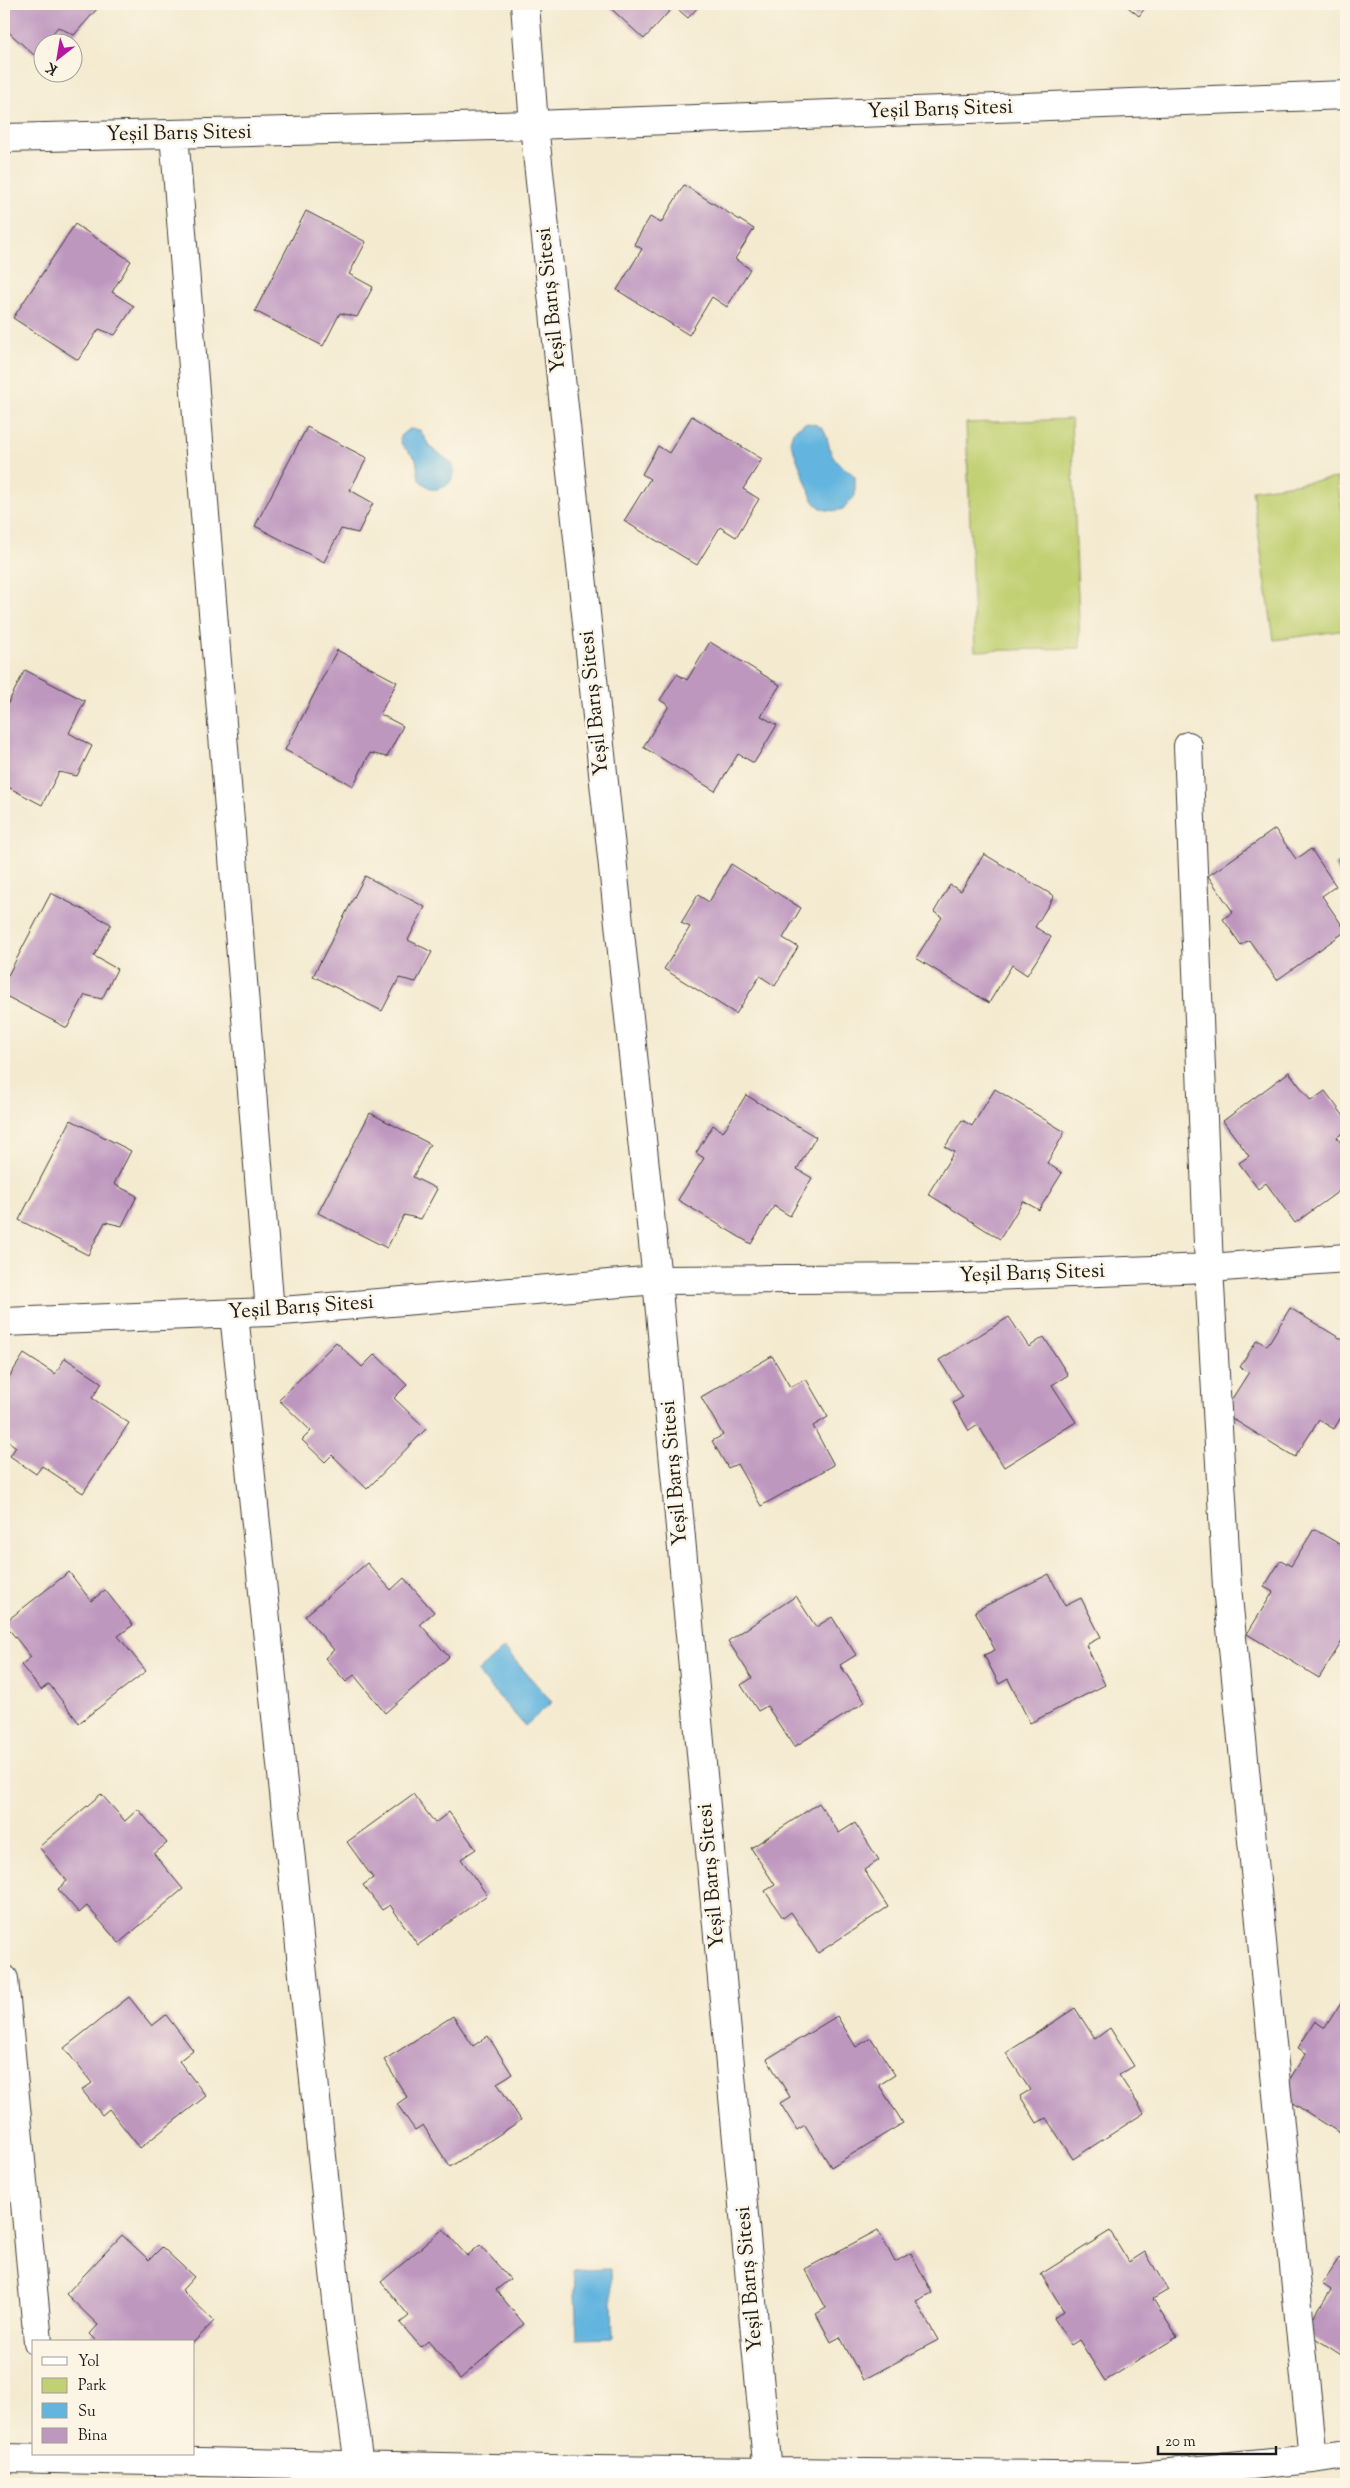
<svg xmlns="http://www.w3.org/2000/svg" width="1350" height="2488" font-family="'Sorts Mill Goudy',serif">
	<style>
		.green { fill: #c1d072; stroke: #6e7647 }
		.water { fill: #63b5df; stroke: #40687e }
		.building { fill: #be97bf }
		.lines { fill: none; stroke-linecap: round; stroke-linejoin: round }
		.minor-casing { stroke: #3c3b37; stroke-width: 30 }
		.minor { stroke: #fff; stroke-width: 28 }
		.labels { text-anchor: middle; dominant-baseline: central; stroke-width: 5; stroke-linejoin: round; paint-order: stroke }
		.street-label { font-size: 21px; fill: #1c1c1c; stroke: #fcf5e5 }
	</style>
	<rect width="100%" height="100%" fill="#fcf5e5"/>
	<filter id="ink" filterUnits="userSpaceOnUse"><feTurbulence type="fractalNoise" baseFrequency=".02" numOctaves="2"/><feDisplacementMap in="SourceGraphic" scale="10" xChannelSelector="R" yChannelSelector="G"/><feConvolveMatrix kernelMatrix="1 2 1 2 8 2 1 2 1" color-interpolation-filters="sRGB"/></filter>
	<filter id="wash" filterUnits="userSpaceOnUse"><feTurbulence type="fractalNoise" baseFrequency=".0096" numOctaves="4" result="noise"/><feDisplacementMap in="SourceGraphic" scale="20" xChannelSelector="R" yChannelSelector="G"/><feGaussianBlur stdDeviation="1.12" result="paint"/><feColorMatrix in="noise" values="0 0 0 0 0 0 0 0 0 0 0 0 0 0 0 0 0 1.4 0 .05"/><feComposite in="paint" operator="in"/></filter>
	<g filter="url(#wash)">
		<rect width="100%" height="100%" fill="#f4ead0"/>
		<!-- green -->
		<path class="green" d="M1071,419l9,229 -105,3 -9,-228z
			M1337,478l9,62v90l-72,10 -22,-150z"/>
		<!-- water -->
		<path class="water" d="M805,423c28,1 18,19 30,36 5,8 14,10 20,18v19l-12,13c-13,4 -25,1 -31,-11l-22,-57 3,-10z
			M410,429l10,1 10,17 22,16c6,15 -5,28 -21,26l-12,-9 -3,-21c-7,-8 -28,-20 -6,-30z
			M1346,860v27l-11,-22z
			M504,1648l48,54 -27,24 -48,-54z
			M611,2269l2,69 -36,1 -3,-69z"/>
		<g id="blocks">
			<!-- building -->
			<path class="building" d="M4,4h87l6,5 -23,26 -16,-8 -24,28 -30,-27z
				M606,4h95l-13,14 -14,-12 -30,33z
				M1124,4h24l-9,12z
				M684,185l70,44 -19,30 15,10 -23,38 -15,-10 -23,38 -72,-45 25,-41 -8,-5 16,-27 11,6z
				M306,211l60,31 -17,32 24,13 -16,30 -17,-4 -17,33 -68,-35z
				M75,224l56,37 -19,31 22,14 -19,29 -16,-6 -21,31 -65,-42z
				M692,416l70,43 -19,30 16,10 -23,38 -16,-10 -23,38 -73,-44 26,-42 -8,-5 16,-28 11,7z
				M307,427l60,31 -17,32 23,13 -15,30 -17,-4 -17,33 -69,-36z
				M710,642l70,43 -19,31 16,9 -23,38 -16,-9 -23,37 -72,-44 26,-41 -9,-6 17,-26 10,6z
				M337,650l60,32 -17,32 23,12 -16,31 -17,-4 -17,33 -68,-36z
				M25,670l60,31 -16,32 23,13 -15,30 -18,-4 -17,33 -38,-20v-74z
				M1275,829l21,30 15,-10 25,37 -14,10 24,35 -69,49 -28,-40 -8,5 -18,-26 10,-7 -25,-36z
				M984,854l70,42 -19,31 16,10 -24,38 -15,-10 -23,38 -73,-45 26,-41 -8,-5 16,-27 11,6z
				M731,864l70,44 -18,30 15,9 -23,39 -15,-10 -24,38 -72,-45 26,-42 -9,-4 17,-28 11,7z
				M365,876l60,31 -17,33 24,12 -16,30 -17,-4 -17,33 -69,-35z
				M51,893l60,31 -17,32 23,13 -15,30 -17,-4 -18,33 -63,-33v-12z
				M1289,1072l22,29 14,-10 21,28v12l-9,6 9,13v36l-51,37 -29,-40 -8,6 -19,-26 10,-7 -26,-35z
				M995,1089l70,43 -18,31 15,10 -23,37 -16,-9 -23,38 -72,-45 26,-42 -9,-5 17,-27 10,6z
				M746,1095l70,42 -19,32 15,9 -22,38 -16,-10 -23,38 -73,-44 26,-42 -8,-5 17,-28 10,7z
				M370,1113l60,31 -17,33 24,12 -16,30 -17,-4 -17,33 -69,-35z
				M71,1120l60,31 -17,33 23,12 -15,30 -17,-4 -17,33 -69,-35z
				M1290,1308l56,34v32l-5,8 5,3v24l-12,20 -15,-9 -24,37 -72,-44 26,-41 -9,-5 17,-27 10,6z
				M1009,1317l20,30 15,-10 24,38 -16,10 24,37 -72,45 -26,-42 -9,6 -16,-28 10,-6 -24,-37z
				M336,1342l26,25 13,-13 32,31 -13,13 32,31 -59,60 -35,-34 -7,7 -23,-22 9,-9 -32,-31z
				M24,1354l31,20 10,-16 37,25 -10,15 37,25 -46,70 -41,-27 -6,8 -26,-18 6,-9 -12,-9v-53z
				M772,1356l18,31 16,-8 22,38 -15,9 21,39 -73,41 -24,-42 -9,4 -16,-27 11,-6 -22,-38z
				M1314,1529l32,19v95l-3,-3 -24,38 -72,-44 26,-42 -9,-5 17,-27 10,6z
				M367,1563l24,27 13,-12 30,34 -14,12 29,33 -64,56 -31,-38 -8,7 -21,-24 9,-8 -29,-34z
				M69,1572l22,29 14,-11 28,35 -15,11 28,35 -67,52 -30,-39 -8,6 -20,-25 10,-8 -27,-34z
				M1049,1574l16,32 16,-8 20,39 -15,8 19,40 -75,38 -22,-44 -9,5 -15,-29 11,-5 -20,-39z
				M796,1596l20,31 16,-10 24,38 -16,10 25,37 -71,45 -27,-41 -9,5 -17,-26 11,-7 -24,-37z
				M101,1794l24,27 13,-12 29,34 -13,11 29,35 -64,54 -32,-37 -8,7 -21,-24 9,-8 -28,-34z
				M413,1794l22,29 14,-11 27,37 -15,10 26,36 -69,50 -28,-40 -8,5 -19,-25 10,-7 -26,-36z
				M819,1803l20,30 16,-10 24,37 -15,10 24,37 -70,46 -27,-41 -8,6 -18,-27 10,-6 -24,-37z
				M1346,1994v143l-66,-42 26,-42 -8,-5 17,-27 10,7z
				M129,1997l23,29 14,-11 27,35 -14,11 27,35 -66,52 -31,-39 -7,6 -20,-25 10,-7 -28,-35z
				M1075,2008l20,31 15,-11 24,38 -15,9 25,38 -71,46 -27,-41 -9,5 -17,-27 10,-6 -24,-37z
				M453,2016l20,30 15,-10 24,38 -15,9 24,37 -71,47 -27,-42 -8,5 -18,-26 10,-7 -23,-37z
				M837,2016l19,31 15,-9 24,37 -16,10 24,38 -72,44 -26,-42 -8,5 -17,-27 10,-6 -23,-38z
				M443,2229l24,27 13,-11 30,34 -14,11 28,34 -64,55 -32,-38 -7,6 -21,-24 9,-7 -28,-34z
				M878,2230l17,32 16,-9 21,40 -16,8 22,39 -75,40 -23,-43 -9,5 -15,-28 10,-6 -21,-39z
				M1110,2231l19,31 16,-10 23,38 -15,9 24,38 -72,44 -26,-41 -8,5 -17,-27 10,-7 -23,-37z
				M122,2235l27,25 13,-13 32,30 -12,13 32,31 -20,21h-96l-8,-8 8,-9 -32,-31z
				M1339,2258l7,4v96l-42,-27 27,-41 -9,-6z"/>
		</g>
	</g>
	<g filter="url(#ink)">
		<use href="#blocks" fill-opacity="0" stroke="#3c3b37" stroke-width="1"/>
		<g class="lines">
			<!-- minor casing -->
			<g class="minor-casing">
				<path id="minor" d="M525,4l9,121 123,1155 112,1204
					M174,134l96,1178
					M4,138l530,-13 812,-30
					M1188,746l21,522 18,319 86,872
					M234,1314l106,1015 19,136
					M4,1322l266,-10 387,-32 276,-2 276,-10 137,-10
					M4,1979l34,363
					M4,2458l592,12 543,6 174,-17 33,-5"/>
			</g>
			<!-- minor -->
			<use href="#minor" class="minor"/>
		</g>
	</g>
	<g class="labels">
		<!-- street labels -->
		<g class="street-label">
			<text transform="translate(940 110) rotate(-2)">Yeşil Barış Sitesi</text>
			<text transform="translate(179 134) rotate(-1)">Yeşil Barış Sitesi</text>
			<text transform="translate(552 300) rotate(-96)">Yeşil Barış Sitesi</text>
			<text transform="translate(595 703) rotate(-96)">Yeşil Barış Sitesi</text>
			<text transform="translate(1032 1274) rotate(-2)">Yeşil Barış Sitesi</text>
			<text transform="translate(301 1308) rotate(-4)">Yeşil Barış Sitesi</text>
			<text transform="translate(675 1473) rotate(-95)">Yeşil Barış Sitesi</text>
			<text transform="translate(712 1876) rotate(-95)">Yeşil Barış Sitesi</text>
			<text transform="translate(750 2279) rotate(-95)">Yeşil Barış Sitesi</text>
		</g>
	</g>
	<!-- margin -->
	<rect width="1350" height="2488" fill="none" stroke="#fcf5e5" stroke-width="20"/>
	<!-- legend -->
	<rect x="32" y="2340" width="162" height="115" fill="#fcf5e5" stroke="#a29e95"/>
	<rect x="42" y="2357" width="25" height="8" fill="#ffffff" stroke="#a29e95"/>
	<text x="78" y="2366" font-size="15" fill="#1c1c1c">Yol</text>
	<rect x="42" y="2378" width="25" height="15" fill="#c1d072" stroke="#a29e95"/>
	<text x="78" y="2390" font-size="15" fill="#1c1c1c">Park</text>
	<rect x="42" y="2403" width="25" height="15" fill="#63b5df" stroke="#a29e95"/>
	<text x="78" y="2416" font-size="15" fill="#1c1c1c">Su</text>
	<rect x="42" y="2428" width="25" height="15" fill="#be97bf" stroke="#a29e95"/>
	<text x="78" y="2440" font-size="15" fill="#1c1c1c">Bina</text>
	<!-- north arrow -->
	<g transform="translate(58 58) rotate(211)"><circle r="24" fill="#fcf5e5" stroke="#a29e95"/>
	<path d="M0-4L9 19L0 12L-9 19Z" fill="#b5179e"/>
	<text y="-8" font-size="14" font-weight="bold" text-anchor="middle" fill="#1c1c1c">K</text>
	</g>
	<!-- scale -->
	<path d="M1158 2446v8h118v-8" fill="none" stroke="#1c1c1c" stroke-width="2.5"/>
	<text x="1165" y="2446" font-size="15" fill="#1c1c1c" stroke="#fcf5e5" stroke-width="4" paint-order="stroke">20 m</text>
</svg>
